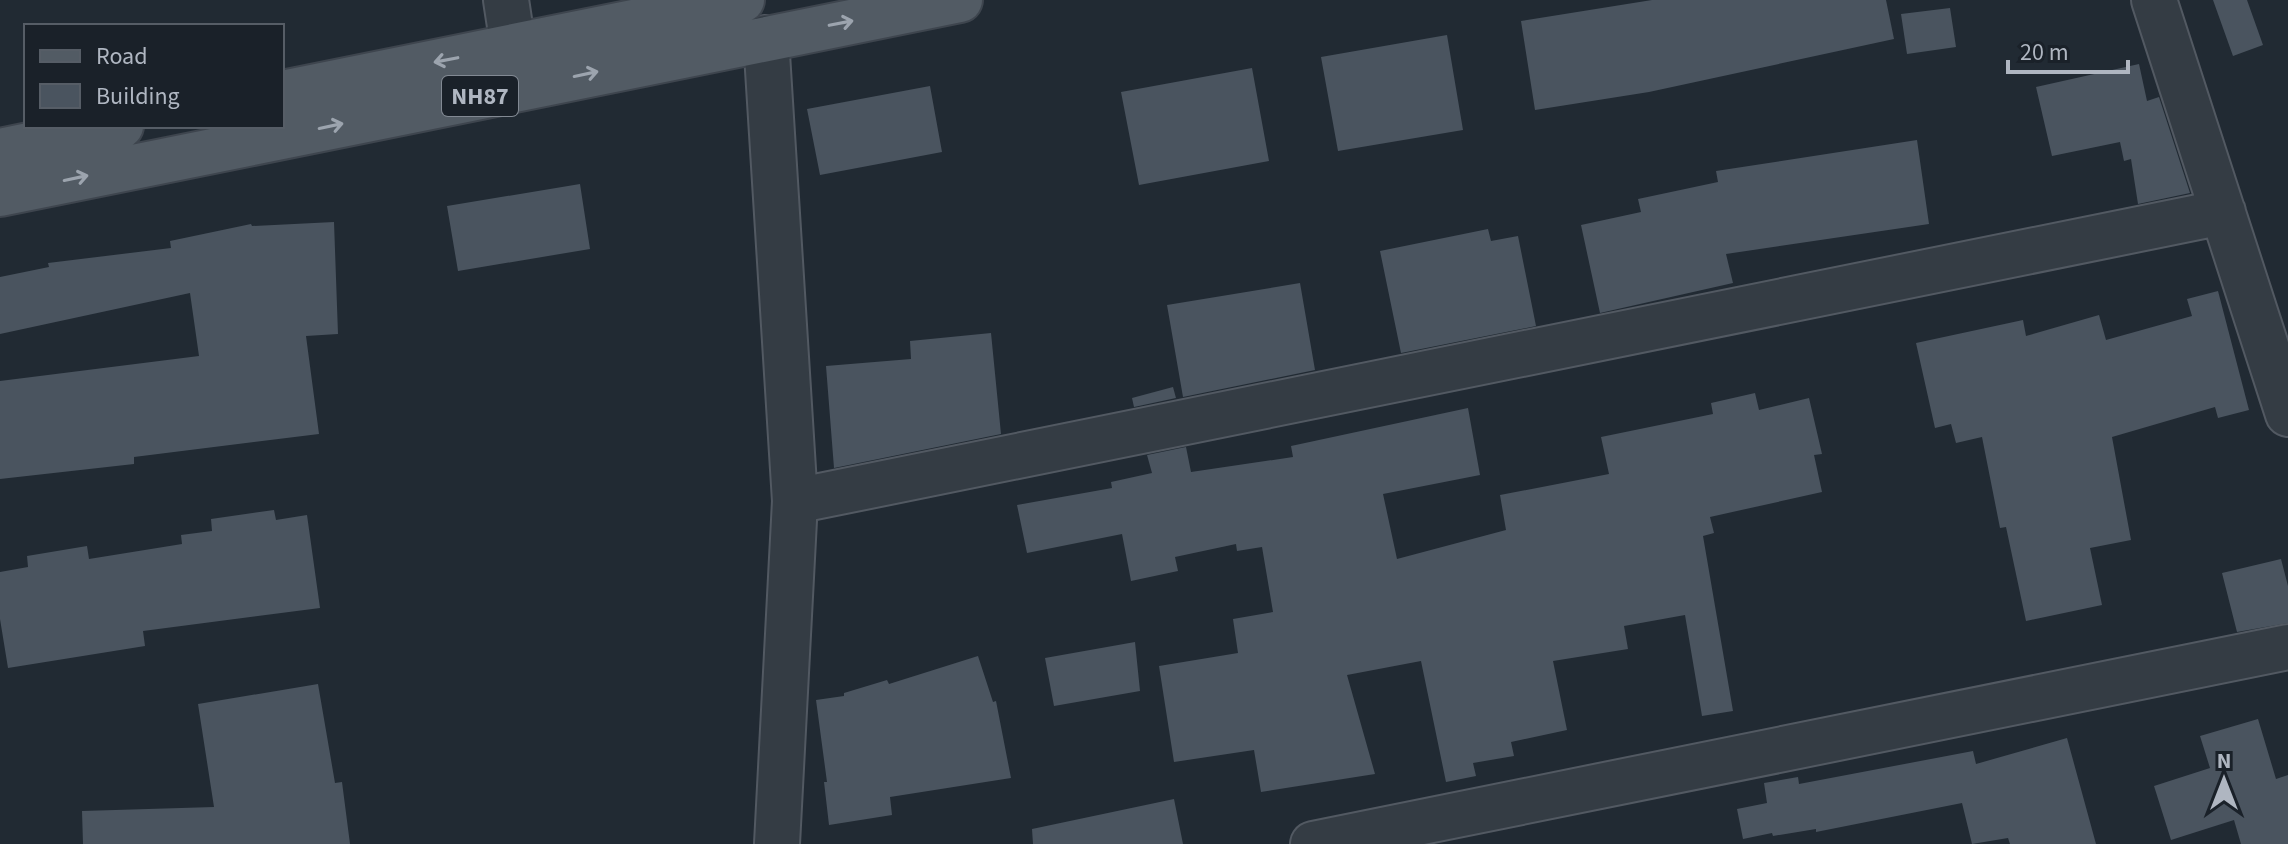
<svg xmlns="http://www.w3.org/2000/svg" width="2288" height="844" font-family="'Source Sans 3',sans-serif">
	<style>
		.building { fill: #4a545f }
		.lines { fill: none; stroke-linecap: round; stroke-linejoin: round }
		.minor-casing { stroke: #525962; stroke-width: 48 }
		.major-casing { stroke: #3e454e; stroke-width: 48 }
		.minor { stroke: #343c44; stroke-width: 44 }
		.major { stroke: #525b64; stroke-width: 44 }
		.oneway { stroke: #9ca4ae }
		.labels { text-anchor: middle; dominant-baseline: central; stroke-width: 6; stroke-linejoin: round; paint-order: stroke }
		.shield { fill: #1a2129; stroke: #828993; stroke-width: 2 }
		.shield-label { font-size: 24px; font-weight: bold; fill: #afb6c1 }
	</style>
	<rect width="100%" height="100%" fill="#212a33"/>
	<!-- building -->
	<path class="building" d="M1652,0h234l8,39 -245,53 -114,18 -14,-89z
		M2213,0h34l16,45 -30,11z
		M1950,8l6,39 -49,7 -6,-40z
		M1447,35l16,95 -125,21 -17,-94z
		M2139,64l8,37 12,-4 31,96 -52,11 -7,-45 -7,2 -4,-19 -68,14 -16,-69z
		M1252,68l17,93 -130,24 -18,-93z
		M930,86l12,66 -122,23 -13,-66z
		M1917,140l12,84 -203,30 7,29 -133,30 -19,-88 60,-13 -3,-13 80,-17 -2,-11z
		M580,184l10,65 -132,22 -11,-65z
		M334,222l4,112 -32,2 13,98 -185,23v7l-134,15v-98l199,-25 -9,-63 -190,41v-57l49,-10 -1,-4 123,-15 -1,-7 81,-17 1,2z
		M1488,229l3,12 27,-5 18,90 -135,27 -21,-102z
		M1300,283l15,87 -132,27 -16,-92z
		M2218,291l31,119 -31,8 -3,-11 -103,30 19,103 -41,8 12,57 -76,16 -20,-94 -6,1 -18,-91 -26,6 -5,-19 -16,4 -19,-85 107,-23 3,16 73,-21 7,25 86,-24 -5,-17z
		M991,333l10,101 -167,34 -8,-102 85,-7 -1,-18z
		M1173,387l3,11 -42,9 -2,-9z
		M1755,393l4,17 50,-12 13,56 -8,1 8,37 -112,25 4,16 -11,3 30,175 -31,5 -17,-101 -61,11 4,23 -75,12 14,69 -56,12 3,14 -41,7 3,13 -30,6 -25,-121 -74,14 28,99 -114,18 -7,-42 -80,12 -15,-96 79,-13 -5,-34 40,-7 -11,-65 -25,4 -1,-7 -61,13 3,14 -47,10 -9,-47 -95,19 -10,-48 95,-17 -1,-6 41,-9 -5,-18 39,-8 5,25 102,-15 -2,-11 177,-38 12,67 -97,19 14,65 109,-29 -6,-35 109,-21 -8,-37 112,-23 -2,-11z
		M274,510l2,10 31,-5 13,93 -177,23 2,15 -137,22 -8,-49v-47l28,-5 -1,-11 60,-10 2,13 93,-15 -1,-9 31,-4 -1,-12z
		M2281,559l7,27v37l-51,9 -15,-59z
		M1135,642l5,49 -86,15 -9,-48z
		M978,656l15,46 3,-1 15,77 -121,19 2,18 -63,10 -5,-43h3l-11,-82 28,-4v-3l43,-13 2,4z
		M318,684l17,99 7,-1 8,62h-267l-1,-33 132,-4 -16,-103z
		M2258,719l18,60 12,-4v69h-47l-7,-24 -63,20 -17,-54 56,-18 -10,-32z
		M2067,738l29,106h-86l-2,-6 -36,6 -10,-41 -146,29v-3l-43,7 -1,-3 -29,6 -6,-30 30,-6 -3,-20 34,-6 1,7 174,-33 3,13z
		M1174,799l9,45h-150l-1,-15z"/>
	<g class="lines">
		<!-- minor casing -->
		<g class="minor-casing">
			<path id="minor" d="M506,0l7,46
				M2154,0l134,414
				M766,38l29,463 -18,343
				M795,501l1428,-289
				M1313,844l975,-197"/>
		</g>
		<!-- major casing -->
		<g class="major-casing">
			<path id="major" d="M282,93l460,-93
				M0,151l121,-25
				M0,194l960,-194"/>
		</g>
		<!-- minor -->
		<use href="#minor" class="minor"/>
		<!-- major -->
		<use href="#major" class="major"/>
	</g>
	<!-- one-way arrows -->
	<defs><path id="oneway-shaft" d="M-6 0H5M1.5-3L5.5 0L1.5 3" fill="none" stroke-width="1.6" stroke-linecap="round" stroke-linejoin="round" transform="scale(2)"/></defs>
	<g class="oneway">
		<use href="#oneway-shaft" transform="translate(841 23) rotate(-11)"/>
		<use href="#oneway-shaft" transform="translate(446 60) rotate(169)"/>
		<use href="#oneway-shaft" transform="translate(586 74) rotate(-12)"/>
		<use href="#oneway-shaft" transform="translate(331 126) rotate(-12)"/>
		<use href="#oneway-shaft" transform="translate(76 178) rotate(-12)"/>
	</g>
	<g class="labels">
		<!-- shield labels -->
		<rect class="shield" x="442" y="76" width="76" height="40" rx="6"/>
		<g class="shield-label">
			<text x="480" y="96">NH87</text>
		</g>
	</g>
	<!-- legend -->
	<rect x="24" y="24" width="260" height="104" fill="#1a2129" stroke="#565d66" stroke-width="2"/>
	<rect x="40" y="50" width="40" height="12" fill="#525b64" stroke="#565d66" stroke-width="2"/>
	<text x="96" y="64" font-size="24" fill="#afb6c1">Road</text>
	<rect x="40" y="84" width="40" height="24" fill="#4a545f" stroke="#565d66" stroke-width="2"/>
	<text x="96" y="104" font-size="24" fill="#afb6c1">Building</text>
	<!-- north arrow -->
	<g transform="translate(2224 780)" stroke="#1a2129" stroke-width="6" paint-order="stroke">
	<path d="M0-6L14 30L0 20L-14 30Z" fill="#afb6c1"/>
	<text y="-12" font-size="22" font-weight="bold" text-anchor="middle" fill="#afb6c1">N</text>
	</g>
	<!-- scale -->
	<path d="M2008 60v12h120v-12" fill="none" stroke="#afb6c1" stroke-width="4"/>
	<text x="2020" y="60" font-size="24" fill="#afb6c1" stroke="#1a2129" stroke-width="6" paint-order="stroke">20 m</text>
</svg>
